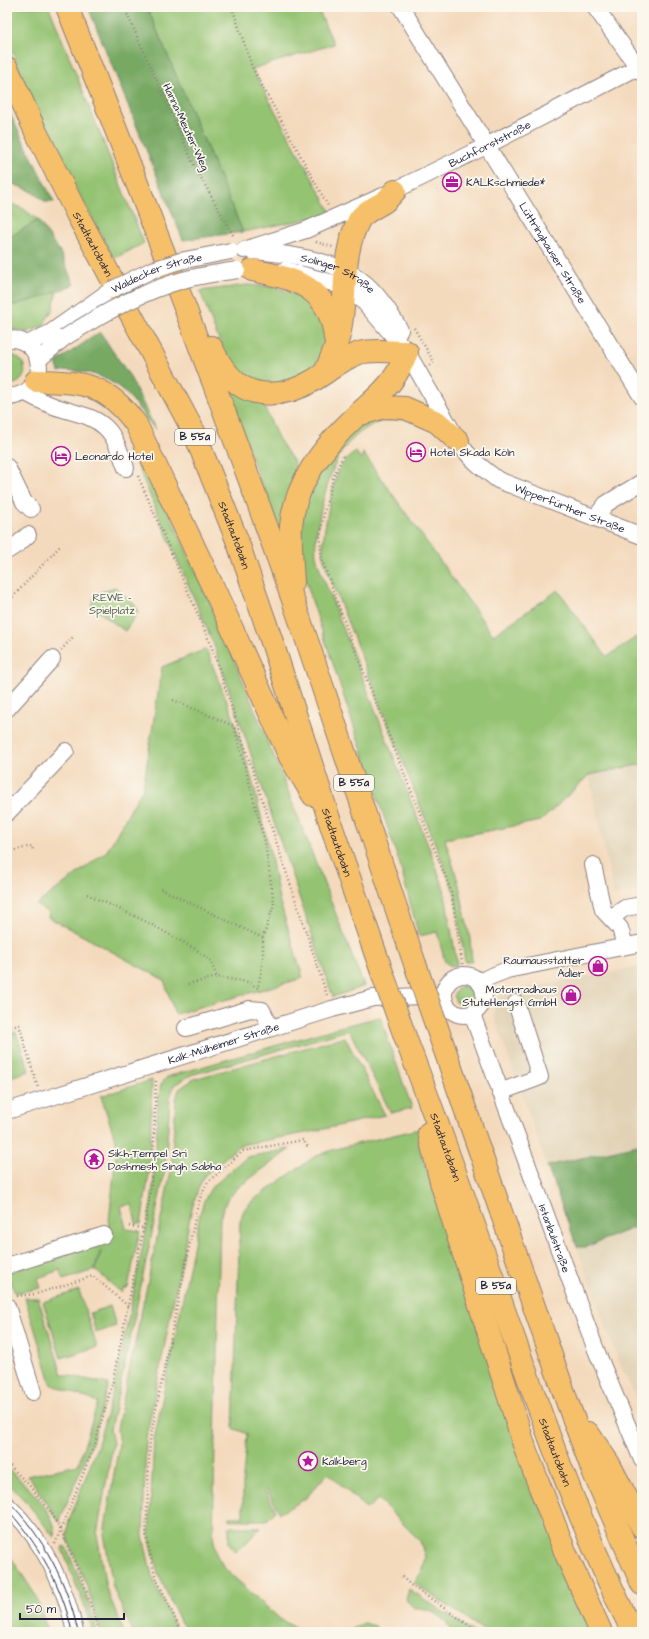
<svg xmlns="http://www.w3.org/2000/svg" width="649" height="1639" font-family="'Architects Daughter',sans-serif">
	<style>
		.built { fill: #e1d2b5 }
		.green { fill: #94c372; stroke: #5b7256 }
		.forest { fill: #77a964; stroke: #4c6650 }
		.lines { fill: none; stroke-linecap: round; stroke-linejoin: round }
		.minor-casing { stroke: #8b7e7c; stroke-width: 18 }
		.highway-casing { stroke: #8b7e7c; stroke-width: 24 }
		.path { stroke: #8b7e7c; stroke-width: 2.5; stroke-dasharray: 1 3; stroke-linecap: butt }
		.minor { stroke: #fff; stroke-width: 16 }
		.highway { stroke: #f6c06b; stroke-width: 22 }
		.tram { stroke: #22223b; stroke-width: 1 }
		.minor-bridge-casing { stroke: #8b7e7c; stroke-width: 18; stroke-linecap: butt }
		.highway-bridge-casing { stroke: #8b7e7c; stroke-width: 24; stroke-linecap: butt }
		.minor-bridge { stroke: #fff; stroke-width: 16 }
		.highway-bridge { stroke: #f6c06b; stroke-width: 22 }
		.labels { text-anchor: middle; dominant-baseline: central; stroke-width: 3.5; stroke-linejoin: round; paint-order: stroke }
		.shield { fill: #fbf7ec; stroke: #636270; stroke-width: 1 }
		.shield-label { font-size: 10px; font-weight: bold; fill: #22223b }
		.street-label { font-size: 11px; fill: #22223b; stroke: #fbf7ec }
		.poi-label { font-size: 11px; fill: #22223b; stroke: #fbf7ec; text-anchor: start }
		.park-label { font-size: 11px; fill: #4a5a4e; stroke: #fbf7ec }
	</style>
	<rect width="100%" height="100%" fill="#fbf7ec"/>
	<filter id="ink" filterUnits="userSpaceOnUse"><feTurbulence type="fractalNoise" baseFrequency=".025" numOctaves="2"/><feDisplacementMap in="SourceGraphic" scale="8" xChannelSelector="R" yChannelSelector="G"/><feConvolveMatrix kernelMatrix="1 2 1 2 8 2 1 2 1" color-interpolation-filters="sRGB"/></filter>
	<filter id="wash" filterUnits="userSpaceOnUse"><feTurbulence type="fractalNoise" baseFrequency=".012" numOctaves="4" result="noise"/><feDisplacementMap in="SourceGraphic" scale="16" xChannelSelector="R" yChannelSelector="G"/><feGaussianBlur stdDeviation="0.9" result="paint"/><feColorMatrix in="noise" values="0 0 0 0 0 0 0 0 0 0 0 0 0 0 0 0 0 1.4 0 .05"/><feComposite in="paint" operator="in"/></filter>
	<g filter="url(#wash)">
		<rect width="100%" height="100%" fill="#f4dabd"/>
		<!-- built -->
		<path class="built" d="M642,764v126l-28,6 -25,-121z
			M642,966v178l-95,22 -53,-150 1,-12 6,-11z
			M642,1224v187l-24,-51 -41,-113h9z"/>
		<!-- green -->
		<path class="green" d="M7,7h42l95,236 -30,16 -79,-147 -28,-76z
			M147,7h170l17,37 -82,25 80,145 -89,18z
			M7,202l15,6 16,12 -31,19z
			M247,285c27,1 52,4 68,28l5,-4c2,8 7,19 7,27 -2,39 -54,64 -84,38 -23,-20 -32,-56 -43,-83z
			M57,291l-4,18 -11,18 -15,5 -10,-2h-10v-23l26,-7z
			M12,355c20,6 15,32 -5,29v-28z
			M224,379l39,25 15,34 16,24 3,11 -17,66z
			M373,417l31,2c-10,1 -21,1 -30,5 -15,7 -30,21 -37,36 -10,20 -24,73 -21,95 2,11 7,22 11,32l103,263 14,39 13,75 -6,2 -6,-4 -8,-30 -18,4 -19,-71 -90,-270c-4,-17 -10,-36 -10,-54 0,-39 17,-74 43,-102 8,-9 20,-15 30,-22z
			M356,452l5,7 2,-6 130,182 65,-45 49,67 35,-24v131l-53,11 -48,46 -96,18 14,46 11,54 2,22 -7,1 -10,-68 -122,-309c-3,-9 -8,-19 -10,-29 -2,-17 9,-68 15,-84 4,-9 10,-15 18,-20z
			M142,453l74,163 60,145 88,225 -31,11 -119,-352 -81,-189z
			M115,587l20,18 3,7 -13,19 -34,-25 5,-12z
			M206,649l26,65 19,62 20,80 8,43 24,79 -128,36 -11,-34 -116,-63 1,-5 -13,-7 71,-54 36,-63 19,-121z
			M454 996a10 10 0 1 1 20 0a10 10 0 1 1-20 0Z
			M380,1017l32,91 -21,5 -42,-83 -158,45 -17,10 -4,14 -5,71 -44,212 -11,47 3,15 -16,90 9,54 18,44h-23l-13,-43 -21,-51 1,-14 30,-80 18,-63 35,-177 4,-35 3,-68 3,-17 6,-7 173,-50z
			M16,1032l13,39 -22,7v-43z
			M345,1037l40,78 -69,16 -76,14 -36,31 -6,13 -7,23 -45,227 -3,97 9,40 23,51 4,5h-47l-19,-45 -9,-53 15,-90 -2,-15 54,-258 5,-72 3,-10 15,-10z
			M152,1080l-2,88 -9,56 -5,-1 -4,-19 -11,2 5,23 14,2 -12,56 -5,2 -1,4 -27,-23 6,-19 -7,19 -31,10 -3,-10 -22,8 3,10 -26,5 -8,-20 100,-33 10,-95 -16,-49z
			M419,1129l5,15 -5,2 98,302 75,184h-106l-72,-49 7,-10 4,-16 -5,-16 -42,-42 -11,10 -39,-36 -23,26 -25,14 -13,-23 -2,1 11,20 -9,9h-38v-3h14v-40l4,-43 -14,-6 7,-207 4,-11 8,-9 62,-44 21,-8z
			M290,1149l-50,37 -13,13 -7,19 -7,318 4,20 9,14 54,49 19,11 9,2h-119l-8,-9 -23,-49 -9,-39 5,-95 46,-226 4,-13 7,-13 36,-31z
			M79,1290l18,57 -36,11 -18,-56z
			M25,1298h13l24,76 47,10 -17,59 -33,79 -25,-38 -7,-8 51,-11 20,-63 -46,-17z
			M110,1306l6,20 -20,7 -6,-20z
			M7,1468c17,15 51,45 48,68h-2l-25,-32 -21,-22z
			M229,1527h32l-17,18 -9,6 -6,-8z
			M63,1546l3,1c12,28 24,55 31,85h-5l-4,-17 -26,-66z
			M7,1551l29,45 12,36h-41z
			M409,1589l64,43h-22c-6,-15 -21,-25 -37,-24l-8,-8z
			M364,1623l11,3 3,6h-32z"/>
		<!-- forest -->
		<path class="forest" d="M88,7h59l96,225 -60,8z
			M7,104l7,18 40,80h-8l-17,-12 -22,-8z
			M38,220l22,32 14,33 -41,15 -26,7v-68z
			M100,332l29,43 27,55c-8,-7 -12,-15 -19,-24 -13,-18 -32,-31 -54,-34 -9,-1 -16,-3 -24,0l-3,-10z
			M642,1144v80l-56,23h-9l-30,-81z"/>
	</g>
	<g filter="url(#ink)">
		<g class="lines">
			<!-- minor casing -->
			<g class="minor-casing">
				<g id="minor">
					<path id="s1" d="M401,7l241,390"/>
					<path d="M595,7l47,66"/>
					<path id="s2" d="M244,250l62,-20 77,-34 103,-50 156,-81"/>
					<path id="s3" d="M252,251c32,2 84,9 110,30 16,12 28,31 38,49"/>
					<path id="s4" d="M285,270l48,13 22,12 10,8 42,49 51,89c11,17 24,27 40,39l144,56"/>
					<path d="M7,339c39,-3 46,56 0,58"/>
					<path d="M27,344l23,-11 61,-43"/>
					<path d="M38,360l26,-22"/>
					<path d="M26,393c11,6 24,13 37,16 15,5 30,7 42,18 11,10 16,28 21,41"/>
					<path d="M7,467l17,35 7,7"/>
					<path d="M595,518l11,-14 36,-22"/>
					<path d="M7,551l11,-7 10,-9"/>
					<path d="M7,709l45,-50"/>
					<path d="M7,813l59,-62"/>
					<path d="M593,865l10,45 17,18 5,18"/>
					<path d="M611,918l14,-10 17,-3"/>
					<circle cx="464" cy="995" r="20"/>
					<path d="M480,983l7,-5 20,-8 135,-27"/>
					<path id="s5" d="M472,1014l124,336 46,110"/>
					<path d="M186,1028l64,-19 12,1 9,18"/>
					<path d="M500,1092l40,-15 -24,-74"/>
					<path id="s6" d="M7,1111l325,-102 41,-11 71,-3"/>
					<path d="M7,1266l97,-31"/>
					<path d="M7,1306l26,86"/>
					<path d="M7,1505c34,32 59,81 68,127"/>
				</g>
			</g>
			<!-- highway casing -->
			<g class="highway-casing">
				<g id="highway">
					<path d="M67,7c79,196 155,394 226,593 42,121 81,243 122,364"/>
					<path id="s7" d="M7,68l28,62 42,84 117,218 43,108 36,105 59,183 51,147"/>
					<path d="M252,270c44,9 78,17 83,68"/>
					<path d="M211,347c5,10 10,20 18,28 22,27 59,21 85,5 15,-9 28,-21 45,-27 15,-4 32,-1 48,-1 -4,10 -8,19 -14,27 -10,15 -26,26 -39,39 -30,28 -59,64 -63,108 -1,19 1,38 2,57"/>
					<path d="M325,373c5,-13 11,-25 14,-38 9,-38 1,-80 20,-115 5,-8 17,-13 25,-18 4,-3 7,-7 11,-11"/>
					<path d="M36,381c47,1 70,2 100,43l84,178 70,155 23,38"/>
					<path d="M361,414l24,-7 20,1 32,14 21,19"/>
					<path id="s8" d="M407,1042c31,81 60,163 89,245 41,117 81,234 137,345"/>
					<path d="M469,1120l99,284 25,67 49,113"/>
					<path d="M429,1133l12,49 85,269 40,103 35,78"/>
					<path d="M588,1433l21,31 33,63"/>
				</g>
			</g>
			<!-- path -->
			<path class="path" d="M124,7l71,160 39,70
				M232,7l20,60 76,139
				M316,242l17,5
				M414,328l20,34 -4,4
				M343,456l-10,22 -9,35 -4,24 1,20 30,83 100,251 13,84
				M138,476l73,169 116,350
				M7,603l54,-58
				M61,650l12,-13
				M173,700l61,26 31,116 9,62 -11,34
				M7,852l25,-6 1,4
				M87,894l60,28 50,28 13,10 7,17 31,5 10,6 5,-28v-22l-104,-50
				M188,984l29,-7
				M7,1028l12,-3 19,63
				M129,1226l14,2
				M17,1296l19,-2 57,-18 35,30
				M7,1377l7,-3
				M7,1463l22,22 21,26 11,19 25,59 13,43
				M55,1544l40,-100 17,-59 37,-184 4,-33 3,-89
				M402,1577l10,9 67,46
				M184,1632l-6,-7 -23,-50 -9,-40 4,-96 46,-226 5,-18 7,-13 35,-31 60,-11 5,7"/>
			<!-- minor -->
			<use href="#minor" class="minor"/>
			<!-- highway -->
			<use href="#highway" class="highway"/>
			<!-- tram -->
			<path class="tram" d="M7,1500c36,35 61,84 71,132
				M7,1509c31,34 56,78 65,123"/>
			<!-- minor-bridge casing -->
			<g class="minor-bridge-casing">
				<g id="minor-bridge">
					<path id="s9" d="M111,290l41,-20 28,-9 51,-10"/>
					<path d="M64,338c37,-24 76,-46 119,-58 18,-5 36,-7 54,-10"/>
				</g>
			</g>
			<!-- highway-bridge casing -->
			<g class="highway-bridge-casing">
				<path id="highway-bridge" d="M415,964l54,156
					M383,975l24,67"/>
			</g>
			<!-- minor-bridge -->
			<use href="#minor-bridge" class="minor-bridge"/>
			<!-- highway-bridge -->
			<use href="#highway-bridge" class="highway-bridge"/>
		</g>
	</g>
	<!-- icons -->
	<defs>
		<g id="office-ring" transform="scale(1)"><circle r="9.5" fill="#fbf7ec" stroke="#b5179e" stroke-width="1.5"/><path d="M-6-3h4V-5.5h4V-3h4V5H-6ZM-1-4.5V-3h2v-1.5ZM-6 0V1H6V0Z" fill="#b5179e"/></g>
		<g id="hotel-ring" transform="scale(1)"><circle r="9.5" fill="#fbf7ec" stroke="#b5179e" stroke-width="1.5"/><path d="M-6-4.5h1.5V1H6V5H4.5V3h-9V5H-6ZM-4 0a1.8 1.8 0 1 1 3.6 0ZM.5 0V-2.5h3Q6-2.5 6 0Z" fill="#b5179e"/></g>
		<g id="shop-ring" transform="scale(1)"><circle r="9.5" fill="#fbf7ec" stroke="#b5179e" stroke-width="1.5"/><path d="M-5-2.5h2.3a2.7 3.5 0 0 1 5.4 0H5L5.5 6h-11ZM-1.5-2.5h3a1.5 2.3 0 0 0-3 0Z" fill="#b5179e"/></g>
		<g id="temple-ring" transform="scale(1)"><circle r="9.5" fill="#fbf7ec" stroke="#b5179e" stroke-width="1.5"/><path d="M0-6L5-2H3V0L6.5 2.5H4V6H1.5V3h-3V6H-4V2.5H-6.5L-3 0V-2H-5Z" fill="#b5179e"/></g>
		<g id="sight-ring" transform="scale(1)"><circle r="9.5" fill="#fbf7ec" stroke="#b5179e" stroke-width="1.5"/><path d="M0-6L1.8-2.2L6-1.7L2.9 1.2L3.7 5.4L0 3.3L-3.7 5.4L-2.9 1.2L-6-1.7L-1.8-2.2Z" fill="#b5179e"/></g>
	</defs>
	<g fill-rule="evenodd">
		<use href="#office-ring" x="452" y="182"/>
		<use href="#hotel-ring" x="416" y="452"/>
		<use href="#hotel-ring" x="61" y="456"/>
		<use href="#shop-ring" x="598" y="966"/>
		<use href="#shop-ring" x="571" y="995"/>
		<use href="#temple-ring" x="94" y="1159"/>
		<use href="#sight-ring" x="308" y="1461"/>
	</g>
	<g class="labels">
		<!-- shield labels -->
		<g class="shield">
			<rect x="175" y="429" width="40" height="16" rx="3"/>
			<rect x="334" y="775" width="40" height="16" rx="3"/>
			<rect x="476" y="1278" width="40" height="16" rx="3"/>
		</g>
		<g class="shield-label">
			<text x="195" y="437">B 55a</text>
			<text x="354" y="783">B 55a</text>
			<text x="496" y="1286">B 55a</text>
		</g>
		<!-- street labels -->
		<g class="street-label">
			<text transform="translate(186 127) rotate(65)">Hanna-Meuter-Weg</text>
			<text stroke="none"><textPath href="#s2" startOffset="268">Buchforststraße</textPath></text>
			<text stroke="none"><textPath href="#s7" startOffset="196">Stadtautobahn</textPath></text>
			<text stroke="none"><textPath href="#s1" startOffset="289">Lüttringhauser Straße</textPath></text>
			<text stroke="none"><textPath href="#s9" startOffset="49">Waldecker Straße</textPath></text>
			<text stroke="none"><textPath href="#s3" startOffset="90">Solinger Straße</textPath></text>
			<text stroke="none"><textPath href="#s4" startOffset="388">Wipperfürther Straße</textPath></text>
			<text stroke="none"><textPath href="#s7" startOffset="520">Stadtautobahn</textPath></text>
			<text stroke="none"><textPath href="#s7" startOffset="844">Stadtautobahn</textPath></text>
			<text stroke="none"><textPath href="#s6" startOffset="227">Kalk-Mülheimer Straße</textPath></text>
			<text stroke="none"><textPath href="#s8" startOffset="112">Stadtautobahn</textPath></text>
			<text stroke="none"><textPath href="#s5" startOffset="239">Istanbulstraße</textPath></text>
			<text stroke="none"><textPath href="#s8" startOffset="436">Stadtautobahn</textPath></text>
		</g>
		<!-- poi labels -->
		<g class="poi-label">
			<text x="466" y="182">KALKschmiede*</text>
			<text x="430" y="452">Hotel Skada Köln</text>
			<text x="75" y="456">Leonardo Hotel</text>
			<text x="584" y="960" text-anchor="end">Raumausstatter<tspan x="584" dy="13">Adler</tspan></text>
			<text x="557" y="989" text-anchor="end">Motorradhaus<tspan x="557" dy="13">StuteHengst GmbH</tspan></text>
			<text x="108" y="1153">Sikh-Tempel Sri<tspan x="108" dy="13">Dashmesh Singh Sabha</tspan></text>
			<text x="322" y="1461">Kalkberg</text>
		</g>
		<!-- park labels -->
		<g class="park-label">
			<text x="112" y="597">REWE -<tspan x="112" dy="13">Spielplatz</tspan></text>
		</g>
	</g>
	<!-- margin -->
	<rect width="649" height="1639" fill="none" stroke="#fbf7ec" stroke-width="24"/>
	<!-- scale -->
	<path d="M20 1613v6h104v-6" fill="none" stroke="#22223b" stroke-width="2"/>
	<text x="26" y="1613" font-size="12" fill="#22223b" stroke="#fbf7ec" stroke-width="3" paint-order="stroke">50 m</text>
</svg>
